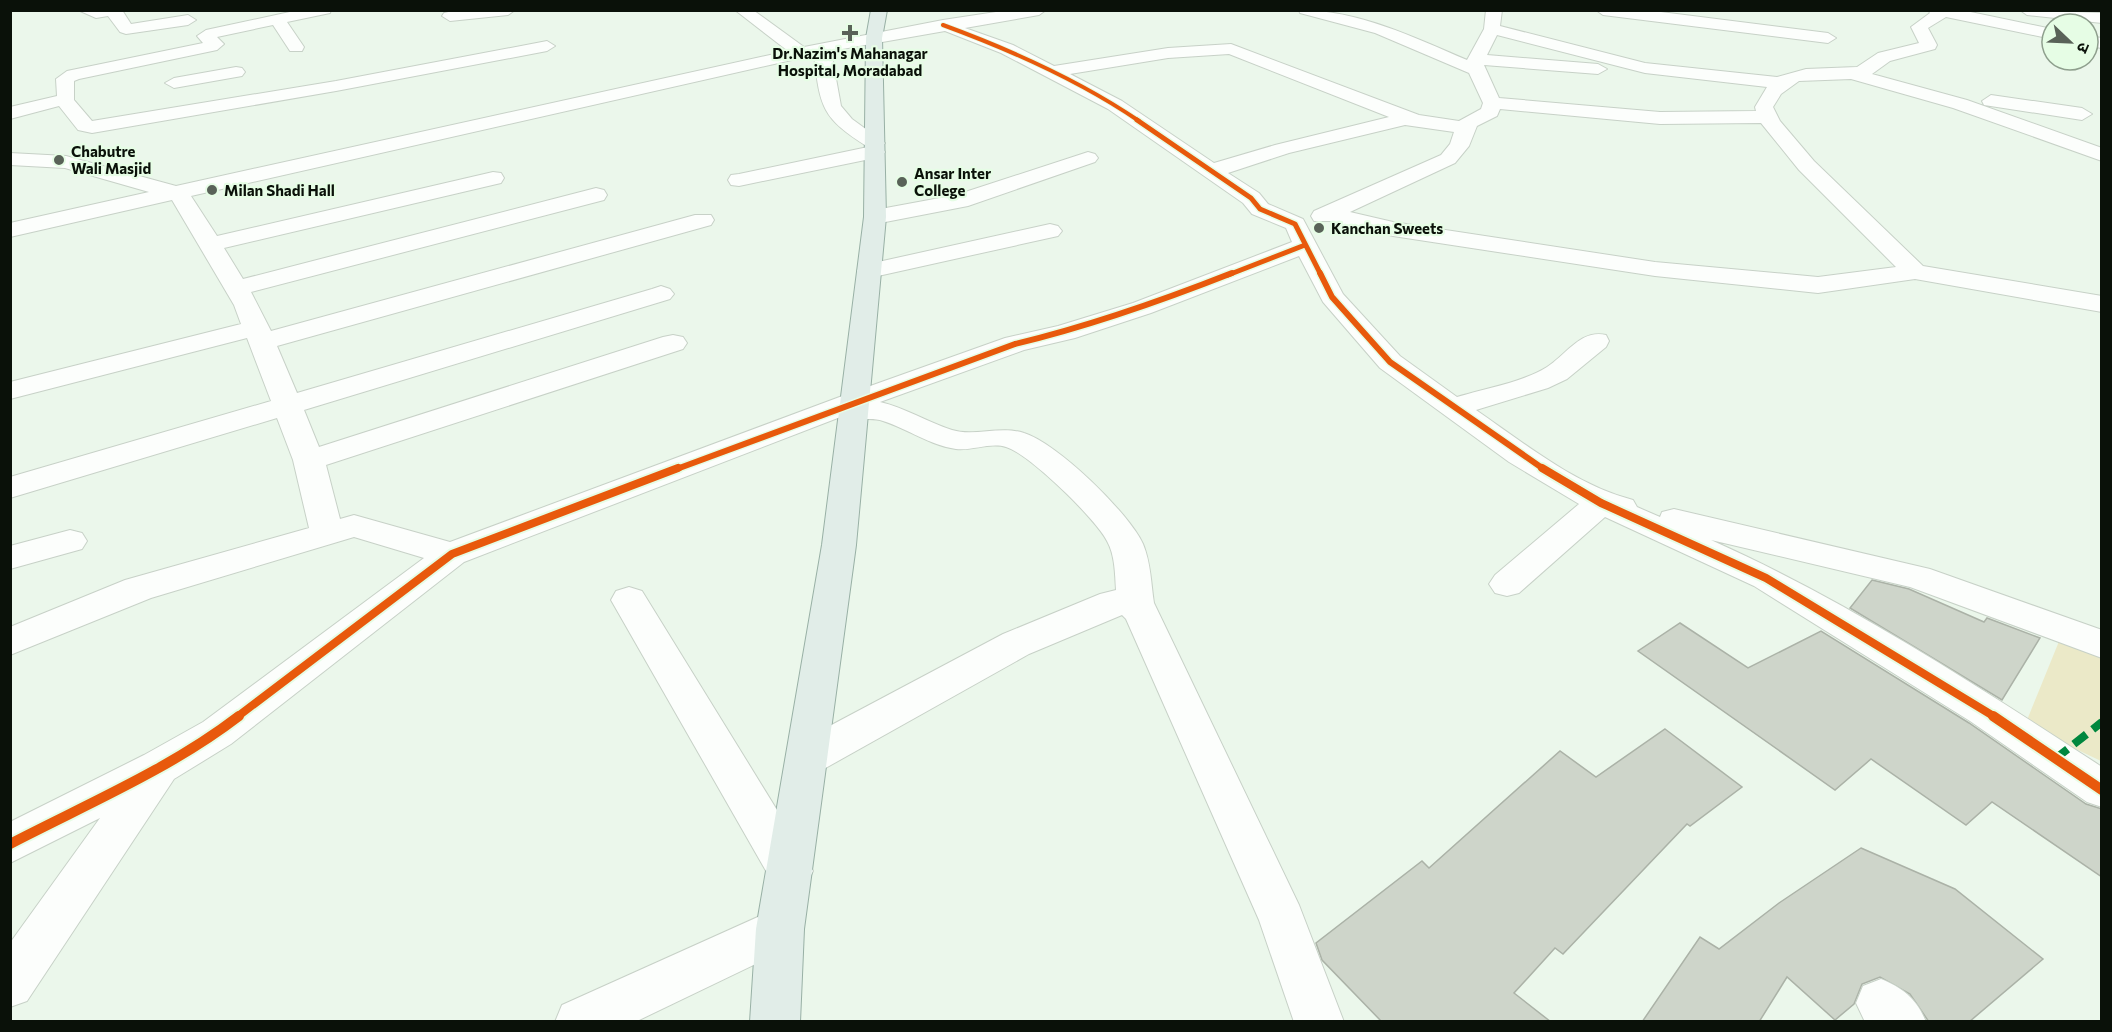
<svg xmlns="http://www.w3.org/2000/svg" width="2112" height="1032" font-family="Commissioner,'Noto Sans Devanagari',sans-serif">
	<style>
		.green { fill: #ebe9c8 }
		.building { fill: #ced5ca; stroke: #abb2a7; stroke-width: 1.5 }
		.lines { fill: none; stroke-linecap: round; stroke-linejoin: round }
		.minor-casing { stroke: #c7d1c7; stroke-width: 2 }
		.major-casing { stroke: #98b0a5; stroke-width: 2 }
		.minor { fill: #fcfefc; fill-rule: evenodd }
		.major { fill: #e1ede8; fill-rule: evenodd }
		.quiet { stroke: #00873e; stroke-width: 8; stroke-dasharray: 16 8; stroke-linecap: butt }
		.cycleway-far4-casing { stroke: #e6fde5; stroke-width: 6 }
		.cycleway-far3-casing { stroke: #e6fde5; stroke-width: 8 }
		.cycleway-far2-casing { stroke: #e6fde5; stroke-width: 9 }
		.cycleway-far1-casing { stroke: #e6fde5; stroke-width: 12 }
		.cycleway-casing { stroke: #e6fde5; stroke-width: 14 }
		.cycleway-far4 { stroke: #e8590c; stroke-width: 4 }
		.cycleway-far3 { stroke: #e8590c; stroke-width: 5 }
		.cycleway-far2 { stroke: #e8590c; stroke-width: 6 }
		.cycleway-far1 { stroke: #e8590c; stroke-width: 8 }
		.cycleway { stroke: #e8590c; stroke-width: 10 }
		.poi-dot { fill: #596258; stroke: #e6fde5; stroke-width: 2 }
		.labels { text-anchor: middle; dominant-baseline: central; stroke-width: 4.5; stroke-linejoin: round; paint-order: stroke }
		.far-poi-label { font-size: 15px; font-weight: bold; fill: #0a1109; stroke: #e6fde5; text-anchor: start }
	</style>
	<rect width="100%" height="100%" fill="#ebf7eb"/>
	<!-- green -->
	<path class="green" d="M2062,634l39,17v110l-76,-36z"/>
	<!-- building -->
	<path class="building" d="M1872,580l37,9 75,33 3,-4 53,20 -38,62 -152,-92z
		M1680,623l68,45 73,-37 148,92 117,81 16,5v68l-110,-75 -26,23 -95,-66 -36,31 -197,-139z
		M1665,729l77,58 -52,39 -3,-2 -124,130 -8,-6 -41,45 37,29h-169l-60,-62 -6,-17 106,-82 7,7 131,-117 36,26z
		M1861,848l94,41 88,70 -74,63h-40l-19,-28 -30,-17 -18,7 -8,20 -19,16 -48,-43 -28,45h-117l58,-85 19,12 60,-46z"/>
	<g class="lines">
		<!-- minor casing -->
		<g class="minor-casing">
			<path id="minor" d="M78,10h44l9,14 57,-9 8,5 -8,5 -62,9 -6,-2 -12,-16 -12,2z
				M299,10h32l-1,3 -43,9 17,25 -2,4h-12l-17,-26 -56,12 7,7 -7,6 -138,29 -5,2v19l18,21 244,-40 211,-40 8,5 -8,5 -211,40 -244,42 -14,-3 -19,-24 -49,13v-12l47,-11 -1,-17 11,-8 136,-28 -6,-7 9,-6z
				M457,10h58l-7,5 -58,6 -8,-5 2,-3z
				M735,10h18l51,37 139,-27 66,-10h37l-7,5 -74,13 48,17 41,21 114,-18 63,-4 188,71 40,6 22,-12 2,-6 -14,-30 -94,-40 -75,-20 -1,-3c59,0 114,27 168,50l17,-31 2,-19h16l-2,16 145,37 132,14 29,-8 51,-2 21,-14 41,-10 -8,-16 19,-14 -2,-3h33l91,19v10l-106,-22 -18,11 9,17 -2,4 -45,12 -18,13 95,26 135,48v13l-149,-53 -102,-29 -52,2 -18,13 -8,13 7,14 34,40 109,105 179,30v16l-187,-33 -97,14 -163,-17 -262,-40 -63,-15h-16l-3,-5 3,-5 127,-56 9,-11 4,-12 -49,-7 -116,28 -61,20 31,20 9,11 35,15 40,75 57,62 57,41c29,-9 64,-14 90,-30 19,-12 34,-38 59,-32l3,6 -3,6 -39,32 -19,9 -72,22c48,33 99,75 157,90l4,7 23,10 2,-5 12,-3 256,60 172,61v28l-192,-71 -199,-47c137,61 265,145 391,227v40l-15,-5 -117,-81 -216,-135 -149,-69 -86,76 -12,3 -12,-3 -6,-9 6,-9 84,-71 -70,-42 -129,-94 -57,-66 -24,-46 -148,57 -76,25 -51,12 -144,52c26,6 47,20 72,28 23,7 48,-5 72,3 33,10 105,80 119,111 8,19 8,40 11,59l145,302 45,117h-50l-35,-102 -133,-301 -4,-4 -93,39 -207,116 -15,5 -15,-5 -6,-12 6,-12 211,-112 97,-40 16,-4c-1,-16 -1,-35 -9,-49 -11,-22 -78,-87 -101,-94 -15,-5 -34,4 -50,2 -27,-4 -48,-20 -73,-28 -14,-5 -28,2 -40,-5l-379,146 -233,182 -57,35 -147,222 -17,6v-64l90,-125 -90,45v-41l134,-67 59,-33 221,-164 -70,-21 -203,61 -141,57v-28l115,-47 184,-52 -16,-68 -16,-42 -267,80v-21l261,-76 -24,-63 -237,61v-17l231,-58 -7,-19 -62,-105 -162,37v-14l139,-31 -84,-24 -55,-3v-12l56,3 110,30 612,-135zM945,31l56,22 107,56 135,94 9,11 34,14 6,14 -159,61 -75,23 -53,12 -160,57 -395,147 -96,-27 -14,4 -14,-54 357,-116 4,-6 -4,-6 -10,-2 -10,2 -344,110 -15,-37 366,-111 4,-5 -4,-5 -9,-3 -9,3 -355,104 -20,-47 434,-121 3,-5 -3,-5h-16l-424,116 -20,-39 353,-92 3,-5 -3,-5 -8,-2 -353,91 -19,-31 277,-65 3,-5 -3,-5 -8,-1 -276,64 -26,-40 623,-141c6,53 8,63 54,92l-129,27 -8,1 -3,5 3,5 8,1 136,-28 7,-2 3,-4 -4,-5 4,-4 -33,-24 -11,-13 -10,-55zM1497,35l148,38 122,14 -12,20 1,4 -96,1 -161,-14 -15,-33 114,9 9,-5 -9,-5 -111,-9zM1229,54l160,63 -114,28 -61,18 -92,-62 -52,-27 98,-16zM1500,109l160,15 101,-1 38,47 97,97 -78,10 -163,-15 -262,-40 -43,-10 105,-49 14,-17 8,-20 20,-10z
				M1596,10h49l183,23 8,5 -8,5 -225,-28z
				M2020,10l82,3v10l-75,-8z
				M2088,36l14,2v10l-14,-2z
				M236,67l6,1 3,4 -3,4 -68,12 -9,-5 9,-5z
				M1991,95l91,13 10,6 -10,6 -98,-15 -2,-4z
				M1088,152l7,2 3,4 -3,4 -127,44 -93,18 -8,-2 -3,-5 3,-5 8,-2 81,-15z
				M1050,224l8,2 4,5 -4,5 -189,42 -9,-2 -3,-5 3,-5 9,-2z
				M70,530l12,3 5,8 -5,8 -72,20v-23z
				M629,587l13,4 164,266 7,14 -7,14 -16,6 -16,-6 -163,-285 5,-9z
				M780,907l17,7 7,15 -7,15 -162,78h-80l7,-17z
				M1881,979c22,9 36,20 45,43h-61l-9,-19 7,-17z"/>
		</g>
		<!-- major casing -->
		<g class="major-casing">
			<path id="major" d="M871,10h16l-5,28 4,179 -30,328 -52,384 -4,93h-50l6,-93 66,-384 42,-328 2,-179z"/>
		</g>
		<!-- minor -->
		<use href="#minor" class="minor"/>
		<!-- major -->
		<use href="#major" class="major"/>
		<!-- quiet -->
		<path class="quiet" d="M2055,759l47,-37"/>
		<!-- cycleway-far4 casing -->
		<g class="cycleway-far4-casing">
			<path id="cycleway-far4" d="M943,25c68,25 136,55 196,96"/>
		</g>
		<!-- cycleway-far3 casing -->
		<g class="cycleway-far3-casing">
			<path id="cycleway-far3" d="M1137,120l114,78 9,11 35,15 26,51
				M1228,275l77,-30"/>
		</g>
		<!-- cycleway-far2 casing -->
		<g class="cycleway-far2-casing">
			<path id="cycleway-far2" d="M1320,273l12,24 58,65 155,108
				M674,470l341,-126c75,-18 146,-43 217,-71"/>
		</g>
		<!-- cycleway-far1 casing -->
		<g class="cycleway-far1-casing">
			<path id="cycleway-far1" d="M1542,468l59,35 165,75 229,139
				M237,717l215,-163 226,-86"/>
		</g>
		<!-- cycleway casing -->
		<g class="cycleway-casing">
			<path id="cycleway" d="M1993,716l109,74
				M10,844c77,-40 160,-75 229,-128"/>
		</g>
		<!-- cycleway-far4 -->
		<use href="#cycleway-far4" class="cycleway-far4"/>
		<!-- cycleway-far3 -->
		<use href="#cycleway-far3" class="cycleway-far3"/>
		<!-- cycleway-far2 -->
		<use href="#cycleway-far2" class="cycleway-far2"/>
		<!-- cycleway-far1 -->
		<use href="#cycleway-far1" class="cycleway-far1"/>
		<!-- cycleway -->
		<use href="#cycleway" class="cycleway"/>
	</g>
	<!-- markers -->
	<g class="poi-dot">
		<path d="M847 24h6v6h6v6h-6v6h-6v-6h-6v-6h6z"/>
		<circle cx="59" cy="160" r="6"/>
		<circle cx="902" cy="182" r="6"/>
		<circle cx="212" cy="190" r="6"/>
		<circle cx="1319" cy="228" r="6"/>
	</g>
	<g class="labels">
		<!-- far-poi labels -->
		<g class="far-poi-label">
			<text x="850" y="53" text-anchor="middle">Dr.Nazim's Mahanagar<tspan x="850" dy="17">Hospital, Moradabad</tspan></text>
			<text x="71" y="151">Chabutre<tspan x="71" dy="17">Wali Masjid</tspan></text>
			<text x="914" y="173">Ansar Inter<tspan x="914" dy="17">College</tspan></text>
			<text x="224" y="190">Milan Shadi Hall</text>
			<text x="1331" y="228">Kanchan Sweets</text>
		</g>
	</g>
	<!-- border -->
	<rect width="2112" height="1032" fill="none" stroke="#0a1109" stroke-width="24"/>
	<!-- north arrow -->
	<g transform="translate(2070 42) rotate(113)"><circle r="28" fill="#e6fde5" stroke="#8e9f8d" stroke-width="1.5"/>
	<path d="M0-4.5L10 22L0 15L-10 22Z" fill="#596258"/>
	<text y="-9" font-size="16" font-weight="bold" text-anchor="middle" fill="#0a1109">उ</text>
	</g>
</svg>
